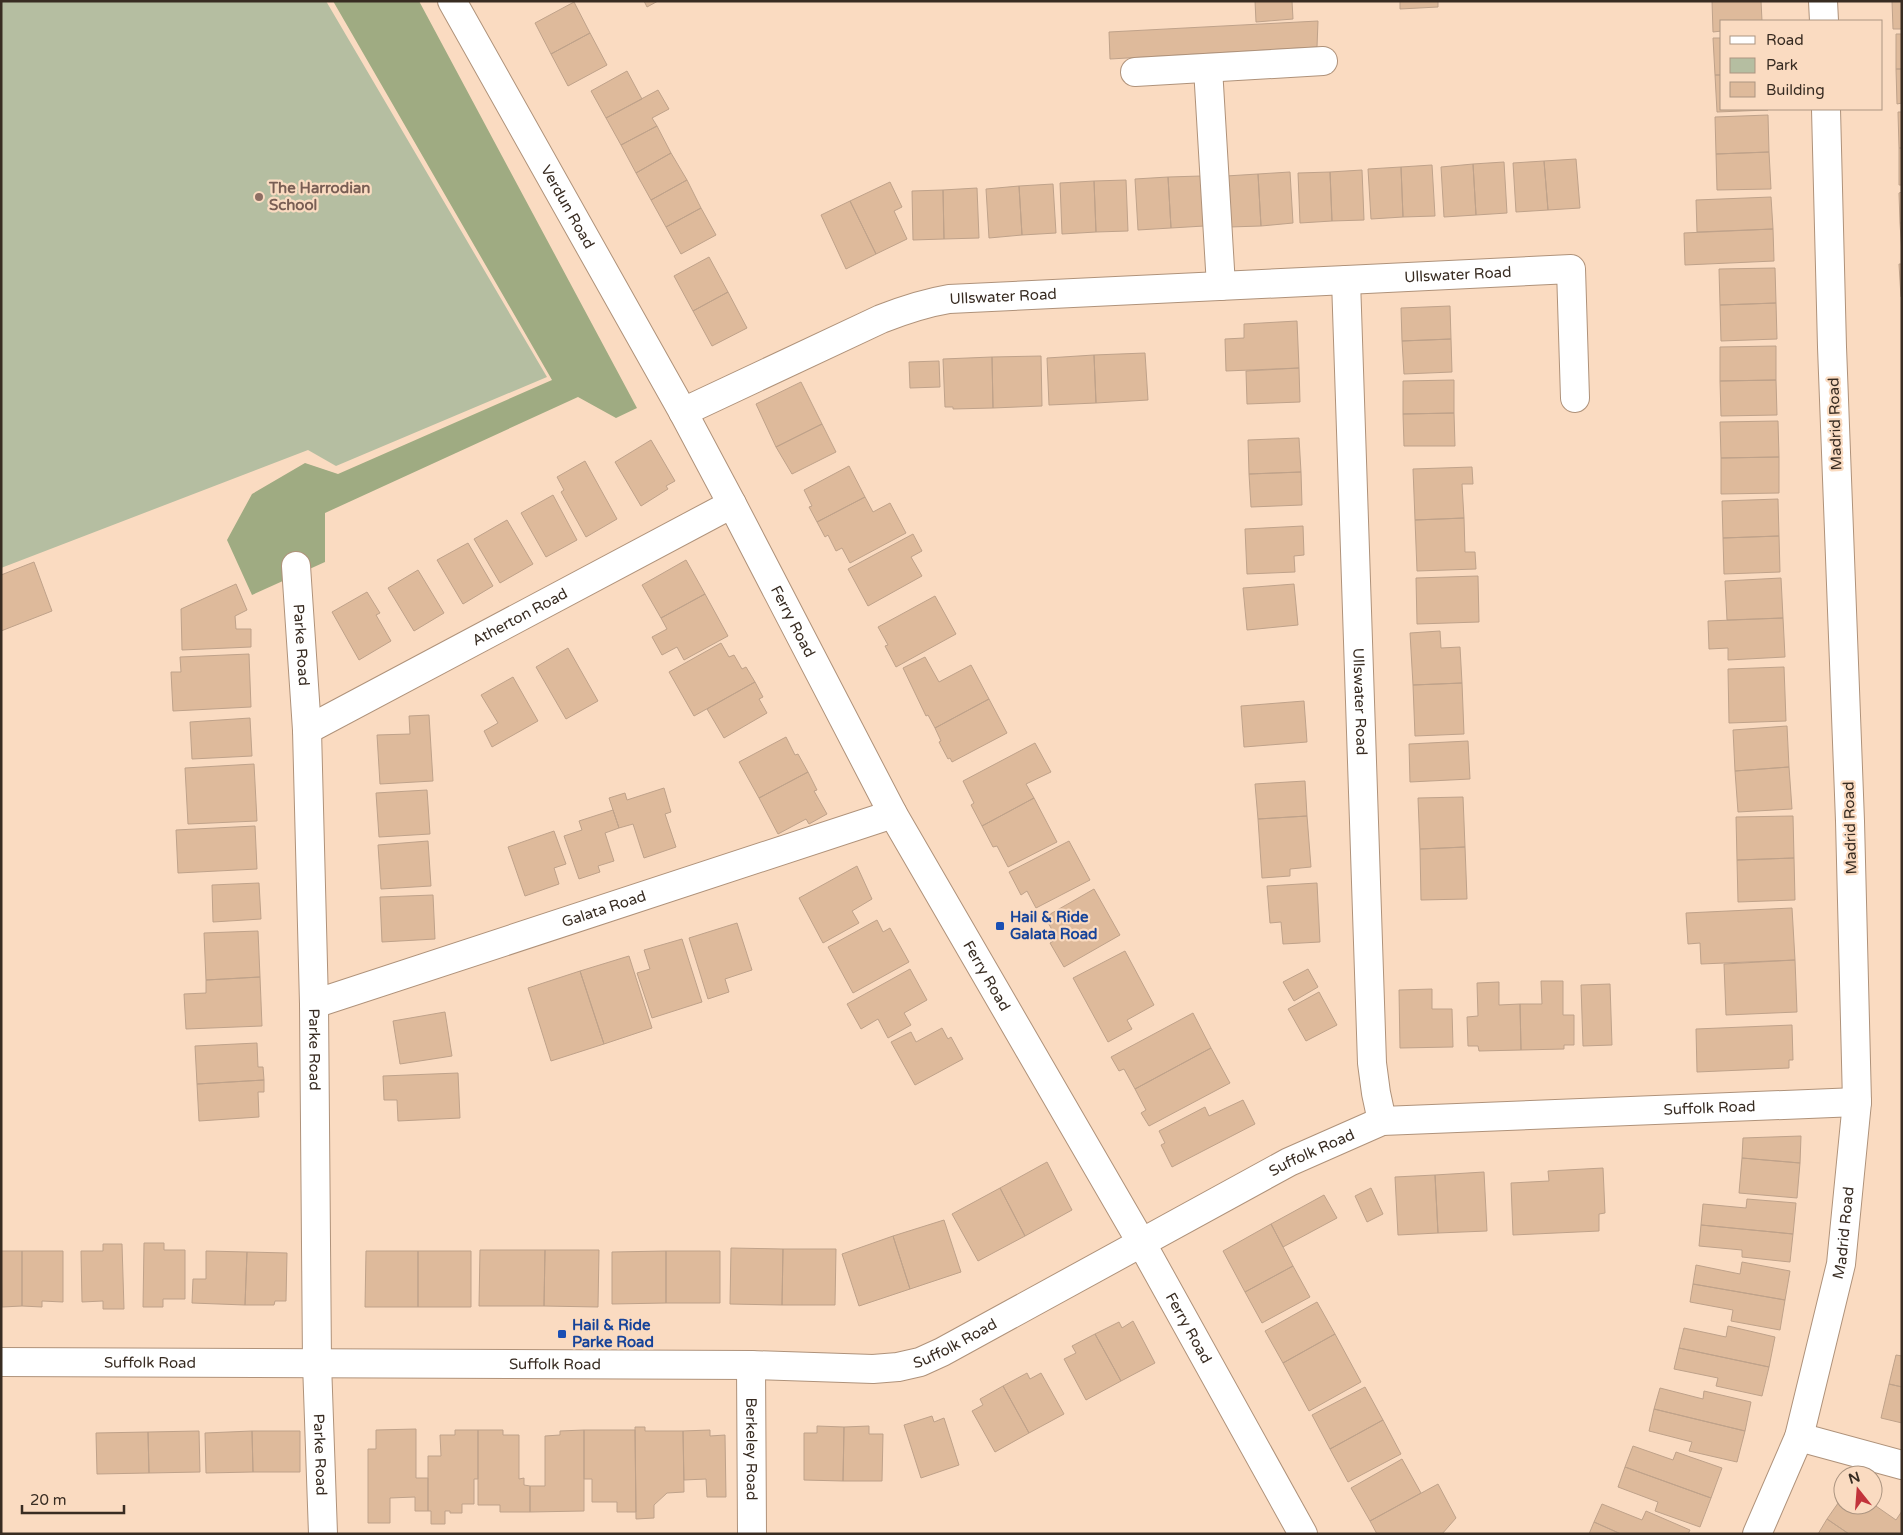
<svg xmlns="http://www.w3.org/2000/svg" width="1903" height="1535" font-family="'Varela Round',sans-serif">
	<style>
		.green { fill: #b5bea1 }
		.forest { fill: #9fab82 }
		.building { fill: #deba9b; stroke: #bfa28a }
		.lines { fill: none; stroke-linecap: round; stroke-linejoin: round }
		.minor-casing { stroke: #af927a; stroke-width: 30 }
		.minor { stroke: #fff; stroke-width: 28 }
		.education-dot { fill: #8d6e63; stroke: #fadbc1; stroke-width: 2 }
		.transit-dot { fill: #1a4fb4; stroke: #fadbc1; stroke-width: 2 }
		.labels { text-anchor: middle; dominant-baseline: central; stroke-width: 4.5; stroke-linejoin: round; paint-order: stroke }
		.education-label { font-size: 15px; font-weight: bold; fill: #785e54; stroke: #fadbc1; text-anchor: start }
		.street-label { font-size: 15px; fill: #382c22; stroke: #fadbc1 }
		.transit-label { font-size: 15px; font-weight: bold; fill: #164399; stroke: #fadbc1; text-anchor: start }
	</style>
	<rect width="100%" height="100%" fill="#fadbc1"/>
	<!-- green -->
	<path class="green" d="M1,1h325l221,376 -211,89 -28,-16 -307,118z"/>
	<!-- forest -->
	<path class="forest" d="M333,1h86l218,407 -21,10 -38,-21 -253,116v49l-73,33 -25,-55 25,-46 53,-31 33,11 214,-94z"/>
	<!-- building -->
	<path class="building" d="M644,1h14l-11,6z
		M1255,1h37l1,18 -37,3z
		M1400,1h38v6l-38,2z
		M1712,1h49l1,20h-40v10l-9,1z
		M1892,1h10v28h-9z
		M574,2l16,31 -39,21 -16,-31z
		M1318,21l-1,26 -207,12 -1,-27z
		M590,33l17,32 -39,21 -17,-32z
		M1896,34h6v35h-6z
		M1713,38h9v37h-7z
		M1896,69h6v34l-5,1z
		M627,71l15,28 -36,19 -15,-27z
		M1715,75h7v34l46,1 -51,2z
		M658,90l11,19 -17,9 5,8 -36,19 -15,-27z
		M1898,112h4v36h-3z
		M1768,115l1,37 -53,2 -1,-37z
		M657,126l14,27 -35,20 -15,-28z
		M1899,148h3v37h-3z
		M1769,152l2,37 -54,1 -1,-36z
		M671,153l16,27 -36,20 -15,-27z
		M1576,159l4,49 -32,2 -4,-49z
		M1544,161l4,49 -32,2 -3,-49z
		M1504,162l3,51 -31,2 -3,-51z
		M1473,164l3,51 -32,2 -3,-50z
		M1432,165l3,51 -32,1 -2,-50z
		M1401,167l2,50 -32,2 -3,-50z
		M1362,170l2,50 -32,1 -2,-49z
		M1290,172l3,51 -32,3 -3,-52z
		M1330,172l2,49 -32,2 -2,-50z
		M1258,174l3,52 -32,1 -3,-51z
		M1201,176l3,50 -33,2 -3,-51z
		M1168,177l3,51 -33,2 -3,-51z
		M687,180l14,28 -35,19 -15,-27z
		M1126,180l2,51 -32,1 -2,-51z
		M1094,181l2,51 -34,2 -2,-51z
		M890,182l12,25 -8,4 13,28 -31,15 -26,-53z
		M1053,184l3,49 -34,2 -3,-49z
		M1019,186l3,49 -33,3 -3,-49z
		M977,188l2,50 -35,1 -1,-49z
		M943,190l1,49 -31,1 -1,-49z
		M1902,192v31h-2l-1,-30z
		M1771,197l2,32 -76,3 -1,-32z
		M850,201l26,53 -30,15 -25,-54z
		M701,208l15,27 -35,19 -15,-27z
		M1900,223h2v31z
		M1773,229l1,32 -89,4 -1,-32z
		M709,257l19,35 -35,19 -19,-35z
		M1899,264h3v33h-1z
		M1775,268l1,35 -56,2 -1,-36z
		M728,292l19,36 -35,18 -19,-35z
		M1776,303l1,36 -56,2 -1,-36z
		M1450,306l1,33 -49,2 -1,-33z
		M1297,321l2,47 -73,3 -1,-32 19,-1v-14z
		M1451,339l1,33 -48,2 -2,-33z
		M1776,346v34l-56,1v-34z
		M1145,353l3,47 -52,3 -2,-48z
		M1094,355l2,48 -47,2 -2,-47z
		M1041,356l1,50 -49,2 -1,-51z
		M992,357l1,51 -40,1v-2h-8l-2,-48z
		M939,361l1,26 -30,1 -1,-26z
		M1299,368l1,34 -53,2 -1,-33z
		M1454,380v33l-51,1v-33z
		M1776,380l1,35 -56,1 -1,-35z
		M801,382l21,42 -46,23 -20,-43z
		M1454,413l1,33h-51l-1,-32z
		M1778,421l1,36 -58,1 -1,-36z
		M822,424l14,28 -44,22 -16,-27z
		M1299,438l2,34 -52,2 -1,-34z
		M651,440l24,41 -9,5 2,3 -27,17 -26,-44z
		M1779,457v36l-58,1v-36z
		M585,461l32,58 -31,18 -25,-45 3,-2 -7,-13z
		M849,466l16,31 -48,25 -8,-15 3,-1 -8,-16z
		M1472,467l1,17h-11l2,34 -49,2 -2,-51z
		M1301,472l1,33 -51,2 -2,-33z
		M553,495l24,45 -31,17 -25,-44z
		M865,497l8,15 17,-9 16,30 -56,30 -8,-15 -6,3 -8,-16 -3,2 -8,-15z
		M1778,499l1,37 -56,2 -1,-37z
		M1464,518l1,34h10l1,17 -59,2 -2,-51z
		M507,520l26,44 -33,19 -26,-44z
		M1303,526l1,29 -10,1 1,16 -48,2 -2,-45z
		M913,534l9,17 -11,6 11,19 -54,30 -20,-37z
		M1779,536l1,36 -56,2 -1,-36z
		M468,543l25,43 -30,18 -26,-44z
		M686,560l19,34 -44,24 -19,-33z
		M34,562l18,49 -51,20v-56z
		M418,570l26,43 -30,18 -26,-43z
		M1478,576l1,46 -62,2 -1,-46z
		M1781,578l2,40 -56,2 -2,-39z
		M236,584l11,26 -12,6 1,13h15v18l-69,3 -1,-41z
		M1294,584l4,41 -51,5 -4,-42z
		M367,592l13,21 -4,2 15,26 -32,19 -27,-48z
		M705,594l23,42 -44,24 -7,-13 -15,8 -10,-18 15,-8 -6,-11z
		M935,596l21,38 -60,33 -11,-21 3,-1 -10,-18z
		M1783,618l2,39 -57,3v-12l-19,1 -1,-28z
		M1440,631l1,17 19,-1 2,36 -49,2 -3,-52z
		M721,643l8,14 5,-2 8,14 4,-2 9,15 -61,34 -25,-44z
		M568,648l30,53 -32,18 -30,-52z
		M249,654l2,53 -78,4 -2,-39h10l-1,-15z
		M925,657l14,25 32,-17 18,34 -54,29 -7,-13 -2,1 -23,-48z
		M1784,667l2,54 -57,2 -1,-54z
		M513,677l25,44 -46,26 -8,-16 14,-8 -17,-28z
		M755,682l8,15 -4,2 8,14 -43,25 -17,-29z
		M1462,683l2,51 -49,2 -2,-51z
		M989,699l18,34 -55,29 -2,-4 -2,1 -9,-17 2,-1 -6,-13z
		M1304,701l3,41 -63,5 -3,-41z
		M429,715l4,66 -53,3 -3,-49 33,-1 -1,-18z
		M250,718l2,38 -60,3 -2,-37z
		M1787,726l2,41 -54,4 -2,-41z
		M786,737l9,18 3,-1 10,18 -49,26 -20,-36z
		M1468,741l2,38 -60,3 -1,-38z
		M1035,743l16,29 -25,12 8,14 -52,28 -11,-21 3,-2 -11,-22z
		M254,764l3,57 -69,3 -3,-56z
		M1789,767l3,42 -54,3 -3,-41z
		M808,772l9,18 -3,1 13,23 -18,10 -3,-5 -28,15 -19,-36z
		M1305,781l2,35 -49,3 -3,-35z
		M664,788l7,24 -6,2 11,33 -32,11 -11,-34 -14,4 -10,-30 16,-5 2,7z
		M427,790l3,44 -51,3 -3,-44z
		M1463,797l2,50 -45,2 -2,-51z
		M1034,798l23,44 -49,25 -11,-21 -4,1 -11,-21z
		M613,810l6,18 -14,5 9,28 -16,5 2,6 -21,7 -15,-43 18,-6 -3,-9z
		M1307,816l4,51 -21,2v7l-28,2 -4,-59z
		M1793,816l1,42 -57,2 -1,-43z
		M255,826l2,43 -79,4 -2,-43z
		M554,831l12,33 -12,4 5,16 -34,12 -17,-49z
		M428,841l3,45 -50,3 -3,-44z
		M1069,841l21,39 -54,28 -9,-17 -6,4 -12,-23z
		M1465,847l2,52 -46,1 -1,-51z
		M1794,858l1,42 -57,2 -1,-42z
		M857,866l15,33 -20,12 7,12 -36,20 -24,-45z
		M259,883l2,36 -48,3 -1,-37z
		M1317,883l3,59 -37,2 -2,-22 -11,1 -3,-37z
		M1094,889l26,46 -56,32 -14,-24 7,-4 -12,-22z
		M433,895l2,44 -53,3 -2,-45z
		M1792,908l3,52 -94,4 -1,-21 -12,1 -2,-31z
		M877,920l6,12 7,-4 19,34 -56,31 -25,-46z
		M737,923l15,47 -27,9 4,13 -21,7 -19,-61z
		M258,931l2,46 -54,3 -2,-47z
		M682,939l20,63 -50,16 -15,-45 13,-4 -6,-19z
		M1125,951l29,54 -27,15 5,9 -24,13 -35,-64z
		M629,956l23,72 -48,16 -24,-73z
		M1795,960l2,52 -71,3 -2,-51z
		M910,969l17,31 -23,13 7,12 -23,13 -10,-19 -17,10 -14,-25z
		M1308,969l10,18 -24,14 -11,-19z
		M580,971l24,73 -53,17 -23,-73z
		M260,977l2,49 -76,3 -2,-35 22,-1v-13z
		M1541,981h22v34h11v30h-10v4l-43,1 -1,-46h22z
		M1499,982v23l21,-1 1,46 -42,1 -1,-5h-10l-1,-29 11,-1 -1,-33z
		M1610,984l2,61 -29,1 -2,-61z
		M1432,989v20h20l1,38 -53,1 -1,-58z
		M1319,992l18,33 -31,16 -18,-32z
		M445,1012l7,44 -52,8 -7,-43z
		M1193,1013l18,35 -76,41 -11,-20 -5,2 -8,-14z
		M1792,1025l1,35h-4v8l-92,4 -1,-43z
		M942,1028l6,11 3,-2 12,22 -48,26 -24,-43 20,-10 5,10z
		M257,1043l1,24h5l1,13 -67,4 -2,-38z
		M1211,1048l19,35 -81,43 -8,-13 5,-3 -11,-21z
		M458,1073l2,45 -62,3 -1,-21h-13l-1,-24z
		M264,1080v12h-6l1,25 -60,4 -2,-37z
		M1243,1100l12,24 -83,43 -11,-22 4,-2 -6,-12 46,-24 4,9z
		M1801,1136l-1,27 -58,-5 1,-20z
		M1742,1158l58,5 -3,35 -58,-5z
		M1047,1162l25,48 -47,26 -25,-48z
		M1603,1168l2,45 -6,1v17l-86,4 -2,-52 38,-2 -1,-10z
		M1484,1172l3,59 -49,2 -3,-58z
		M1435,1175l3,58 -40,2 -3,-58z
		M1000,1188l25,48 -47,25 -26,-47z
		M1371,1188l12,26 -16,8 -12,-26z
		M1324,1195l13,23 -54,29 -12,-23z
		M1747,1199l49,4 -3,31 -92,-9 2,-21 43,4z
		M944,1220l17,52 -51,17 -17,-53z
		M1271,1224l22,42 -48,26 -22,-41z
		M1701,1225l92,9 -3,28 -48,-5v-7l-43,-4z
		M893,1236l17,53 -51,17 -17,-52z
		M144,1243h20v7h21v49h-22v8h-20z
		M103,1244h19l2,65h-21v-8l-21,1 -1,-51h22z
		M731,1248l52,1 -1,56 -52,-1z
		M783,1249h53l-1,56h-53z
		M480,1250h65l-1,56h-65z
		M545,1250h54l-1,57 -54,-1z
		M1,1251h21v55l-20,1z
		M22,1251h41v51l-21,-1v6l-20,-1z
		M206,1251l41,1 -2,53 -53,-2 1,-24h13z
		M366,1251h52v56h-53z
		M418,1251h53v56h-53z
		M666,1251h54v52h-54z
		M666,1251v52l-54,1v-52z
		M247,1252l40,1 -1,48h-11l-1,4h-29z
		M1742,1262l48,9 -5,29 -92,-16 3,-19 44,9z
		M1293,1266l17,31 -48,26 -17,-31z
		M1693,1284l92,16 -5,30 -49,-9 2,-11 -43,-8z
		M1317,1302l18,32 -52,29 -18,-32z
		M1133,1321l22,42 -34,18 -26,-47 24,-12 3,6z
		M1728,1326l47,11 -6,30 -90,-19 5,-20 42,9z
		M1095,1334l26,47 -35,19 -22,-41 12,-6 -4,-7z
		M1335,1334l26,48 -52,29 -26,-48z
		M1679,1348l90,19 -7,29 -46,-10 2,-8 -44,-9z
		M1896,1355l6,1v31l-13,-3z
		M1027,1373l3,6 11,-6 23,41 -35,19 -26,-47z
		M1889,1384l13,3v36l-21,-5z
		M1003,1386l26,47 -34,19 -23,-41 11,-6 -3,-6z
		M1365,1387l18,33 -53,29 -18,-34z
		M1660,1388l43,11 1,-8 47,11 -6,29 -91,-22z
		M1654,1409l91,22 -8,31 -48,-11 3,-9 -43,-11z
		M932,1416l2,6 10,-4 15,47 -38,13 -17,-53z
		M1383,1420l18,34 -53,28 -18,-33z
		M817,1426l27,1 -1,54 -39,-1v-47h13z
		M869,1426v8h14l-1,47h-39l1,-54z
		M635,1427h10v4h38l1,61 -17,1 -13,12v13l-18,1z
		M416,1429v49h12v33h-13v-14l-25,1v25h-22v-74h8v-19z
		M455,1430h23v49h-4v25h-12v9h-12v-2h-5v13h-14v-13h-3v-55h13l-1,-21h15z
		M478,1430h25v5h16v44l5,-1v7l6,1v26h-30v-7h-22z
		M584,1430v81l-54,1v-26h15v-50l15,-1v-4z
		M584,1430h51l1,82h-19v-10h-25v-23h-8z
		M710,1430v6l15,-1 1,62h-19l-1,-18 -22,1 -1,-49z
		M199,1431l1,41 -51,1 -1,-41z
		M252,1431h48v41h-47z
		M252,1431l1,41 -47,1 -1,-40z
		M148,1432l1,41 -52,1 -1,-41z
		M1633,1446l40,14 3,-8 46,16 -11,30 -86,-31z
		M1402,1459l19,34 -51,28 -19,-33z
		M1625,1467l86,31 -11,29 -45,-16 3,-9 -40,-15z
		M1438,1484l18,34 -14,16h-65l-7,-13z
		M1843,1496v9l30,-1 23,16 6,-9v23h-53l-22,-15z
		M1602,1504l40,16 4,-9 44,19 -2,4h-67l-27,-12z
		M1827,1519l22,15h-31z
		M1594,1522l27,12h-32z"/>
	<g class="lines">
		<!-- minor casing -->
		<g class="minor-casing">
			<g id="minor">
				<path id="s1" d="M452,1l231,411 49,92 161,310 248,428 162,292"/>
				<path d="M1823,1l1,20"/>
				<path d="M1208,68l13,218"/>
				<path d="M1135,72l188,-11"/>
				<path id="s2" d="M1346,280l225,-11 4,129"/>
				<path id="s3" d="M683,412l198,-93c23,-9 44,-16 68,-20l397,-19 26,783 4,30 6,28"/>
				<path id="s4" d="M296,566l11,164 7,274 3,359 6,171"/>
				<path id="s5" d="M307,730l425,-226"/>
				<path id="s6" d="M314,1004l579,-190"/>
				<path id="s7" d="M1,1362l750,3 122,4 25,-2 22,-5 22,-10 347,-190 93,-41 475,-19"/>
				<path id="s8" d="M751,1365l1,169"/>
				<path d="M1799,1437l103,28"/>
				<path id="s9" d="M1757,1534l42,-97 42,-173 16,-162 -7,-281 -18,-474 -6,-238"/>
			</g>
		</g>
		<!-- minor -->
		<use href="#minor" class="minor"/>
	</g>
	<!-- markers -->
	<circle class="education-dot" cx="259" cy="197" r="5"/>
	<g class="transit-dot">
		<rect x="995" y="921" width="10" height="10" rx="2.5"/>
		<rect x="557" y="1329" width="10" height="10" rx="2.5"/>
	</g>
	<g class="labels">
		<!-- education labels -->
		<g class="education-label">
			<text x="269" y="188">The Harrodian<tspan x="269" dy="17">School</tspan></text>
		</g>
		<!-- street labels -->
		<g class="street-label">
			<text stroke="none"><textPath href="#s1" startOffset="236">Verdun Road</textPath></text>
			<text stroke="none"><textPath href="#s2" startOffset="112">Ullswater Road</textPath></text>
			<text stroke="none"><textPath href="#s3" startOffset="344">Ullswater Road</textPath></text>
			<text transform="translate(1835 424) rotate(-92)">Madrid Road</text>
			<text stroke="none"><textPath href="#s5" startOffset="241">Atherton Road</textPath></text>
			<text stroke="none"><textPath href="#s1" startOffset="708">Ferry Road</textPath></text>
			<text stroke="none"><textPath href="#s4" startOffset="79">Parke Road</textPath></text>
			<text stroke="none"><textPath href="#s3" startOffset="1109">Ullswater Road</textPath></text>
			<text transform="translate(1850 828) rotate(-92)">Madrid Road</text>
			<text stroke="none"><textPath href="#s6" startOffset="305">Galata Road</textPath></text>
			<text stroke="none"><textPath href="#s1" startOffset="1112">Ferry Road</textPath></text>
			<text stroke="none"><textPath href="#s4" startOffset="484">Parke Road</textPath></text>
			<text stroke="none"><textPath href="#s7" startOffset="1769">Suffolk Road</textPath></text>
			<text stroke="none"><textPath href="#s7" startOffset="1364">Suffolk Road</textPath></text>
			<text stroke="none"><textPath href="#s9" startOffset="315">Madrid Road</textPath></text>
			<text stroke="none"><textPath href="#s1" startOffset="1518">Ferry Road</textPath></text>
			<text stroke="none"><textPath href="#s7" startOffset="959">Suffolk Road</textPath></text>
			<text stroke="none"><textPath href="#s7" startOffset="149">Suffolk Road</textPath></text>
			<text stroke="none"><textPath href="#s7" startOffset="554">Suffolk Road</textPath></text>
			<text stroke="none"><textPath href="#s8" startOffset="84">Berkeley Road</textPath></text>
			<text stroke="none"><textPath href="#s4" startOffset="889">Parke Road</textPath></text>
		</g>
		<!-- transit labels -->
		<g class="transit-label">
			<text x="1010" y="917">Hail &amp; Ride<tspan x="1010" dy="17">Galata Road</tspan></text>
			<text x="572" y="1325">Hail &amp; Ride<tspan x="572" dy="17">Parke Road</tspan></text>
		</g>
	</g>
	<!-- border -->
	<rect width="1903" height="1535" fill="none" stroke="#382c22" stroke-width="5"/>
	<!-- legend -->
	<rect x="1720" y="20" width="162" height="90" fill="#fadbc1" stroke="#ac9581"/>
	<rect x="1730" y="36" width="25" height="8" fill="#ffffff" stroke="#ac9581"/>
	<text x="1766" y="45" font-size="15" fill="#382c22">Road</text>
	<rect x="1730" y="58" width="25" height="15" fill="#b5bea1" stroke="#ac9581"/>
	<text x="1766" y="70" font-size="15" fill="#382c22">Park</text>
	<rect x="1730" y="82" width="25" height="15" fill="#deba9b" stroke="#ac9581"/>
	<text x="1766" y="95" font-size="15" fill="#382c22">Building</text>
	<!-- north arrow -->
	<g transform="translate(1858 1490) rotate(343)"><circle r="24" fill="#fadbc1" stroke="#ac9581"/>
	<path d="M0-4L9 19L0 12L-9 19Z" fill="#c2333b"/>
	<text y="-8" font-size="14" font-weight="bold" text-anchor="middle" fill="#382c22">N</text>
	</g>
	<!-- scale -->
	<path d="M22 1505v8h102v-8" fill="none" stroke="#382c22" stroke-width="2.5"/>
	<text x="30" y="1505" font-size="15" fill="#382c22" stroke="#fadbc1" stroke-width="4" paint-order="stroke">20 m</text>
</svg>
